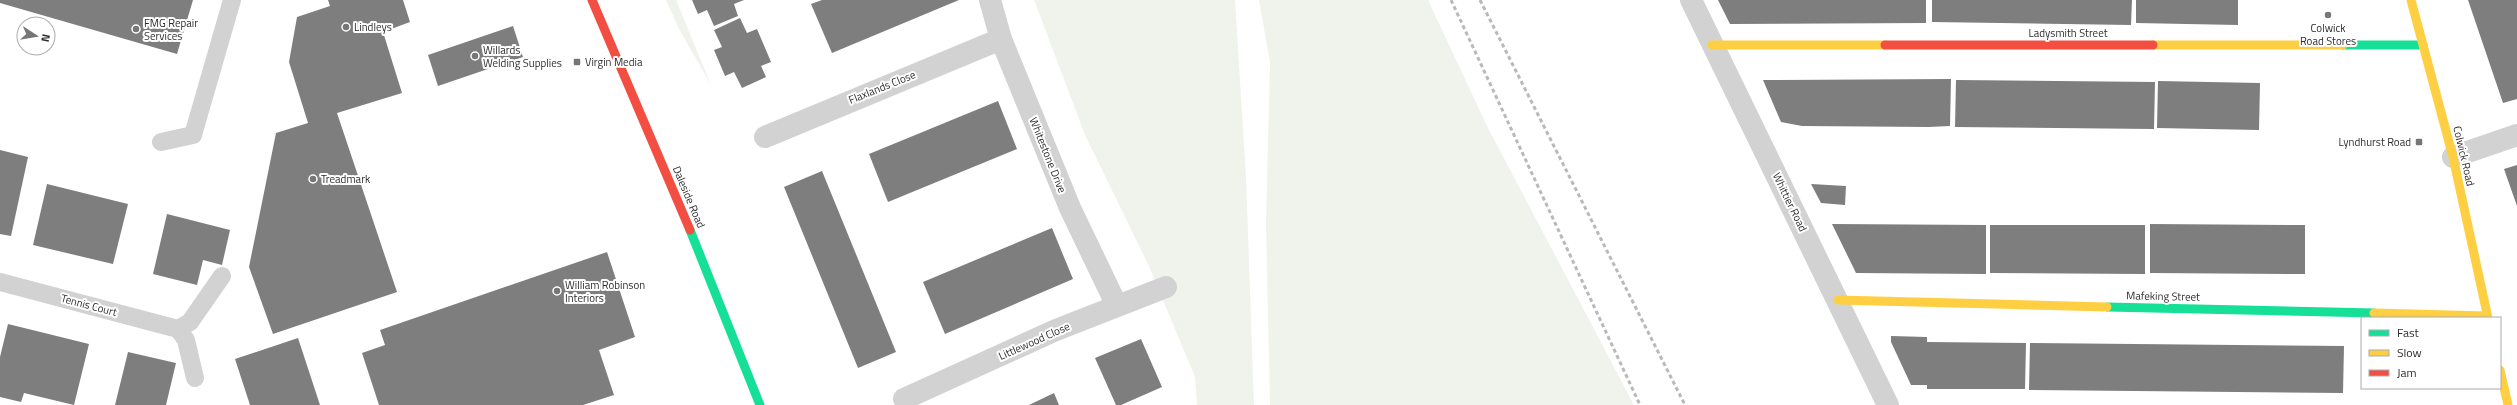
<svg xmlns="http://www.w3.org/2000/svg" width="2517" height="405" font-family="'Titillium Web',sans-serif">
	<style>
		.green { fill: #f0f3ec }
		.building { fill: #7e7e7e }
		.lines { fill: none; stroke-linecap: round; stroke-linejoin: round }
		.lane { stroke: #d2d2d2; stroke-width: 18 }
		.street { stroke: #d2d2d2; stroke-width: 22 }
		.fast { stroke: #16e098; stroke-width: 9 }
		.slow { stroke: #ffcf43; stroke-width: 9 }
		.jam { stroke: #f24e42; stroke-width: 9 }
		.rail { stroke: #b9b9b9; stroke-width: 3; stroke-dasharray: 4 3; stroke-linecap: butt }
		.poi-dot { fill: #767676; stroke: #fff; stroke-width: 1.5 }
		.labels { text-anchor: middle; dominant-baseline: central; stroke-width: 4; stroke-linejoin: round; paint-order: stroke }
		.poi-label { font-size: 11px; fill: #2d2d2d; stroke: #fff; text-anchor: start }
		.street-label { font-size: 11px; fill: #2d2d2d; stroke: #fff }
	</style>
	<rect width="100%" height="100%" fill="#fff"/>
	<!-- green -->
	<path class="green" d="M666,0h10l35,85 -32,-56z
		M1034,0h201l11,177 8,228h-57l-2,-28 -47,-113 -63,-129z
		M1259,0h169l59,126 147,279h-364l-4,-182 4,-160z"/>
	<!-- building -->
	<path class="building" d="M0,0h193l-16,54 -177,-51z
		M328,0h75l7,22 -27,10 19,61 -65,20 60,179 -124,42 -24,-67 27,-134 32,-10 -19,-61 8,-45 33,-11z
		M692,0h52l-10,4 4,12 -24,10 -7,-16 -9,4z
		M822,0h137l-127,53 -21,-49z
		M1718,0h208v23l-196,1z
		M1932,0h200l-1,25 -199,-3z
		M2136,0h102v25l-102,-2z
		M2468,0h49v99l-14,4z
		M740,18l7,15 10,-4 14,33 -10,4 5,11 -24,11 -8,-16 -9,4 -11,-26 8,-3 -8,-17z
		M513,26l10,31 -85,29 -10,-31z
		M1951,79l-1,47 -21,1 -127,-1 -21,-4 -18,-42z
		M1956,80l199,2 -1,47 -199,-2z
		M2158,81l102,2 -1,47 -102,-2z
		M998,101l19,48 -129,53 -19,-48z
		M0,150l28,7 -17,79 -11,-2z
		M2517,165v41l-13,-37z
		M822,171l74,181 -38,16 -74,-181z
		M47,184l81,20 -15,60 -80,-19z
		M1811,184l35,2 -1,19 -24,-2z
		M167,214l63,16 -8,35 -19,-5 -6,25 -44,-11z
		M1832,224l154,1v49l-130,-1z
		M2150,224l155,1v49l-155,-1z
		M1990,225h155v49l-155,-1z
		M1052,228l21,51 -128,55 -22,-52z
		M607,252l28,85 -36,13 15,45 -31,10h-204l-17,-52 23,-8 -5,-15z
		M8,324l81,20 -15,61 -50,-12 -3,9 -21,-5v-40z
		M1891,336l36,1v5l99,1 -1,46h-98v-4h-16l-20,-43z
		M298,338l22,67h-70l-15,-46z
		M1141,339l21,48 -41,18h-5l-21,-47z
		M2030,343l314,3 -1,47 -314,-3z
		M128,352l48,11 -10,42h-51z
		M1054,393l5,12h-30z"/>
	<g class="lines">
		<!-- lane -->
		<path class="lane" d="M161,142l32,-7 39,-135
			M0,282l178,47 12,-7 32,-46
			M178,329l8,11 9,38"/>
		<!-- street -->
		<path class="street" d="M990,0l11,39 69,169 47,98
			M1691,0l197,405
			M765,137l236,-98
			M2453,157l64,-22
			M904,399l152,-69 110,-43"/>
		<!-- fast -->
		<path class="fast" d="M2343,45h80
			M690,230l70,175
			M2107,307l267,6"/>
		<!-- slow -->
		<path class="slow" d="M2411,0l42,157 35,161
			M1712,45h173
			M2153,45h190
			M1838,300l269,7
			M2374,313l113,3
			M2500,370l8,35"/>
		<!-- jam -->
		<path class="jam" d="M592,0l98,230
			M1885,45h268"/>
		<!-- rail -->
		<path class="rail" d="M1451,0l189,405
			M1480,0l205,405"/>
	</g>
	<!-- markers -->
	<g class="poi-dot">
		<circle cx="2328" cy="15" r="4"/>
		<circle cx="346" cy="27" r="4"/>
		<circle cx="136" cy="29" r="4"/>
		<circle cx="475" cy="56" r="4"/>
		<rect x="573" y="58" width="8" height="8" rx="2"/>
		<rect x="2415" y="138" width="8" height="8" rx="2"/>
		<circle cx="313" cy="179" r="4"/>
		<circle cx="557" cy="291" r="4"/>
	</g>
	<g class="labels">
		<!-- poi labels -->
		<g class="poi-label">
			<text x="144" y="23">FMG Repair<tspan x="144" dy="13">Services</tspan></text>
			<text x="354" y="27">Lindleys</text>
			<text x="2328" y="28" text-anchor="middle">Colwick<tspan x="2328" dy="13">Road Stores</tspan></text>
			<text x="483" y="50">Willards<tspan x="483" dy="13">Welding Supplies</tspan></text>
			<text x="585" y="62">Virgin Media</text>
			<text x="2411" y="142" text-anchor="end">Lyndhurst Road</text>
			<text x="321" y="179">Treadmark</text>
			<text x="565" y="285">William Robinson<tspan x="565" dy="13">Interiors</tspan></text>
		</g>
		<!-- street labels -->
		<g class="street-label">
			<text x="2068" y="33">Ladysmith Street</text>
			<text transform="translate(882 87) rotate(-22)">Flaxlands Close</text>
			<text transform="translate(1048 155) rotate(68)">Whitestone Drive</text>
			<text transform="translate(2464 156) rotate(77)">Colwick Road</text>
			<text transform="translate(689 197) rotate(67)">Daleside Road</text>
			<text transform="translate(1790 202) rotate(64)">Whittier Road</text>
			<text transform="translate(2163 296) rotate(1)">Mafeking Street</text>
			<text transform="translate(89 305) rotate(15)">Tennis Court</text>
			<text transform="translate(1034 341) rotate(-24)">Littlewood Close</text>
		</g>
	</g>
	<!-- legend -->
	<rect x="2361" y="317" width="140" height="72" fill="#ffffff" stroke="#ababab"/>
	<rect x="2369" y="330" width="20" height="6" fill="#16e098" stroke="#ababab"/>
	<text x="2397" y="337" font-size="12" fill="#2d2d2d">Fast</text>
	<rect x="2369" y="350" width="20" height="6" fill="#ffcf43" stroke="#ababab"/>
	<text x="2397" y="357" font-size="12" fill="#2d2d2d">Slow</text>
	<rect x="2369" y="370" width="20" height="6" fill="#f24e42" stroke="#ababab"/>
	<text x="2397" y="377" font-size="12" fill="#2d2d2d">Jam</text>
	<!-- north arrow -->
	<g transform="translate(36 36) rotate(102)"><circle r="19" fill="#ffffff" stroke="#ababab"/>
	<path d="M0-3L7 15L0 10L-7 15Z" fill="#767676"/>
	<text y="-6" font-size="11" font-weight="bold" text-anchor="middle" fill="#2d2d2d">N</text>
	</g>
</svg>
